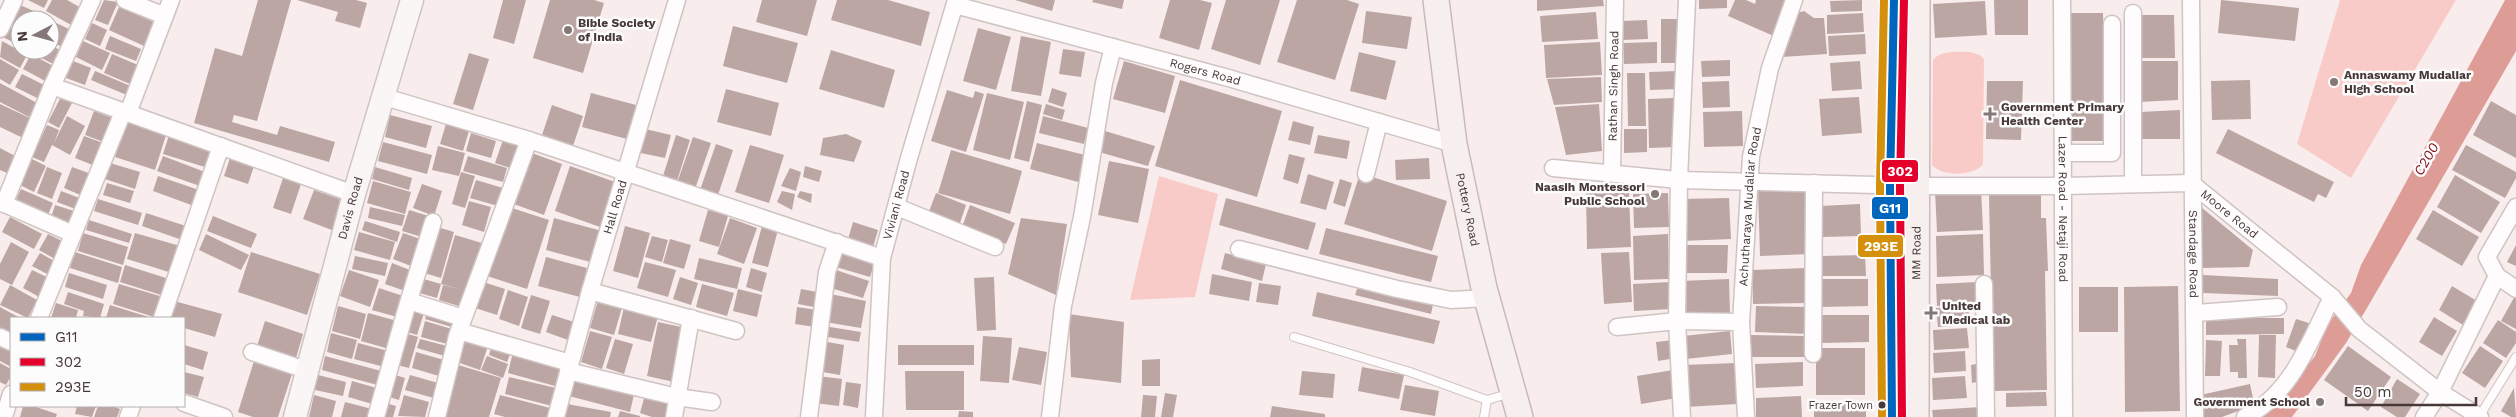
<svg xmlns="http://www.w3.org/2000/svg" width="2516" height="417" font-family="'Work Sans',sans-serif">
	<style>
		.green { fill: #f9cbc8 }
		.water { fill: #de9c97 }
		.building { fill: #bba6a4 }
		.lines { fill: none; stroke-linecap: round; stroke-linejoin: round }
		.lane-casing { stroke: #cfc4c3; stroke-width: 10 }
		.street-casing { stroke: #cfc4c3; stroke-width: 19 }
		.secondary-casing { stroke: #cfc4c3; stroke-width: 25 }
		.primary-casing { stroke: #cabab9; stroke-width: 28 }
		.lane { stroke: #fefcfc; stroke-width: 8 }
		.street { stroke: #fefcfc; stroke-width: 16 }
		.secondary { stroke: #faf6f5; stroke-width: 22 }
		.primary { stroke: #f6efee; stroke-width: 25 }
		.bus-1-casing { stroke: #fcfcfc; stroke-width: 11 }
		.bus-2-casing { stroke: #fcfcfc; stroke-width: 11 }
		.bus-3-casing { stroke: #fcfcfc; stroke-width: 11 }
		.bus-1 { stroke: #0065bd; stroke-width: 8 }
		.bus-2 { stroke: #e4002b; stroke-width: 8 }
		.bus-3 { stroke: #d4900b; stroke-width: 8 }
		.poi-dot { fill: #847877; stroke: #fcfcfc; stroke-width: 2 }
		.bus-dot { fill: #463938; stroke: #fcfcfc; stroke-width: 2 }
		.labels { text-anchor: middle; dominant-baseline: central; stroke-width: 5; stroke-linejoin: round; paint-order: stroke }
		.bus-label { font-size: 11px; fill: #463938; stroke: #fcfcfc; text-anchor: end }
		.poi-label { font-size: 12px; font-weight: bold; fill: #463938; stroke: #fcfcfc; text-anchor: start }
		.street-label { font-size: 12px; fill: #463938; stroke: #fcfcfc }
		.water-label { font-size: 14px; font-style: italic; fill: #811219; stroke: #fcfcfc }
		.line-badge { stroke: #fcfcfc; stroke-width: 2 }
		.badge-label { font-size: 14px; text-anchor: middle; font-weight: bold; fill: #fff }
	</style>
	<rect width="100%" height="100%" fill="#f8edec"/>
	<!-- green -->
	<path class="green" d="M2340,0h116l-105,178 -54,-34z
		M1970,52l10,3 4,4 -1,106c-12,11 -40,12 -51,0l1,-105c8,-10 25,-8 37,-8z
		M1159,176l59,18 -23,103 -65,3z"/>
	<!-- water -->
	<path class="water" d="M2505,0h11v51l-149,257 -21,35 -54,74h-32l19,-16 36,-45 13,-32 23,-31 10,-28z"/>
	<!-- building -->
	<path class="building" d="M28,0h20l-4,8z
		M52,0h15l16,9 -10,17 -27,-15z
		M104,0l14,2 -10,23 -13,-5z
		M258,0h33l-34,121 -23,-6 -2,7 45,13 3,-9 55,16 -6,20 -135,-39 21,-75 27,8z
		M297,0h59l11,3 -7,25 -25,-7 3,-9z
		M503,0h23l-12,44 -21,-6z
		M550,0h44l10,3 -21,70 -50,-15z
		M762,0h55l-10,36 -51,-14z
		M837,0h51l42,12 -9,34 -90,-26z
		M1015,0h40l-3,11z
		M1093,0h31l-2,9 -30,-7z
		M1170,0h30l12,3 -13,47 -40,-12z
		M1226,0h54l-20,65 -49,-16z
		M1297,0h50l12,4 -24,76 -58,-18z
		M1537,0h66l1,6 -67,5z
		M1699,0h28v8l-28,1z
		M1735,0h11l9,4 1,-4h31l-10,22 5,1 -6,14 -48,-21z
		M1862,0v11l-31,1 -1,-11z
		M1994,0h34v35h-33z
		M2221,0l78,8 -4,33 -77,-8z
		M1985,1l2,34 -52,3 -2,-34z
		M20,5l25,11 -2,4h-23v7l-9,-4z
		M119,7l35,15 -10,24 -35,-16z
		M1366,11l46,6 -5,32 -45,-6z
		M1804,11l10,7h10l3,36 -45,3 12,-43z
		M1596,12l2,27 -56,3 -2,-26z
		M1863,13l1,19 -37,2v-19z
		M2065,13h38l3,128h-37z
		M2138,15h36l1,43h-37z
		M1661,19h18v44h-18z
		M50,20l21,10 -8,17 -13,-5z
		M1647,20l1,19 -26,1v-19z
		M92,23l15,7 -7,16 -15,-7z
		M8,26l12,6v14l-17,-9z
		M733,26l65,17 -11,40 -64,-17z
		M978,28l33,9 -15,53 -33,-9z
		M1865,34l1,20 -37,2 -1,-20z
		M110,36l31,13 -5,12 -31,-12z
		M1021,36l30,6 -10,54 -30,-5z
		M2,41l25,14 -7,13 -20,-11z
		M83,41l27,12 -8,17 -26,-13z
		M1600,42l2,33 -56,3 -2,-33z
		M1657,42v21l-33,1 -1,-21z
		M50,45l12,6 -7,14 -25,-13 1,-2h19z
		M1063,49l22,3 -4,25 -22,-3z
		M831,50l64,20 -11,38 -65,-19z
		M1359,52l37,9 -10,39 -36,-9z
		M469,53l20,6 -16,51 -20,-6z
		M31,54l24,13 -8,15 -24,-13z
		M112,54l26,11 -8,19 -26,-11z
		M0,59l19,11 -9,15 -10,-6z
		M1730,60v16l-28,1 -1,-16z
		M73,61l18,7 -6,17 -19,-7z
		M1124,61l51,15 -10,37 -52,-14z
		M1860,61l2,28 -30,2 -2,-28z
		M2139,61h39v39l-39,2z
		M95,71l38,16 -4,9 -38,-16z
		M1678,71l1,18 -29,1 -1,-18z
		M1627,73h18l1,53h-18z
		M22,74l24,12 -7,13 -24,-12z
		M1601,77l1,25 -48,3 -7,-26z
		M1180,80l102,31 -25,86 -102,-31z
		M2250,80l1,39 -39,1 -1,-39z
		M1729,81l1,26 -27,1 -1,-26z
		M1987,81h36l-2,59 -35,-1z
		M0,83l37,20 -8,14 -29,-15z
		M1052,88l15,5 -4,14 -15,-5z
		M726,89l53,14 -8,33 -54,-14z
		M947,90l26,8 2,-7 9,3 -18,58 -35,-11z
		M591,93l45,12 -9,34 -45,-12z
		M987,93l37,9 -14,58 -37,-10z
		M62,95l11,6 -14,27 -11,-6z
		M1859,97l3,36 -40,3 -3,-37z
		M1674,98l2,49 -27,1 -1,-49z
		M1027,101l15,4 -13,57 -15,-4z
		M2491,101l25,14v43l-43,-23z
		M0,104l32,15 -9,19 -23,-11z
		M1046,104l19,6 -3,10 -19,-6z
		M1599,104l3,47 -36,4 -11,-48z
		M552,105l31,11 -11,33 -31,-11z
		M2180,110v29h-40v-27z
		M94,111l21,8 -9,24 -21,-8z
		M1742,111l1,35 -39,1 -1,-35z
		M390,115l42,11 -6,22 -41,-11z
		M67,116l18,10 -15,29 -18,-10 -8,17 -12,-5 15,-32 12,5 -5,13z
		M1043,116l45,12 -4,16 -45,-11z
		M128,119l39,13 -12,38 -40,-13z
		M1293,121l21,6 -4,18 -22,-5z
		M446,124l23,7 -6,20 -23,-7z
		M641,128l30,7 -6,23 -29,-6z
		M1624,129h23v23l-23,1z
		M2228,129l106,53 -8,16 -8,-4 -4,8 -98,-49z
		M1105,131l50,15 -7,20 -49,-14z
		M170,132l44,15 -6,21 -45,-14z
		M471,133l25,8 -5,17 -25,-7z
		M846,134l16,7 -8,21 -34,-7 3,-17z
		M676,135l14,5 -14,44 -14,-5z
		M1318,135l32,6 -3,18 -33,-6z
		M84,136l19,7 -8,23 -20,-8z
		M693,137l18,6 -16,46 -18,-6z
		M503,140l17,5 -7,24 -18,-6z
		M383,142l49,13 -5,19 -49,-13z
		M1037,143l52,13 -7,27 -52,-14z
		M716,144l17,6 -16,48 -18,-5z
		M750,145l34,10 -15,48 -34,-11z
		M2466,145l50,27v6l-11,20 -53,-28z
		M438,146l27,7 -6,23 -27,-6z
		M0,148l15,8 -8,17 -7,-3z
		M951,150l71,21 -12,43 -72,-21z
		M529,152l33,12 -18,51 -33,-12z
		M1289,154l16,4 -7,26 -15,-5z
		M163,156l42,16 -5,14 -43,-15z
		M468,156l39,12 -4,14 -40,-11z
		M230,158l24,8 -6,18 -24,-8z
		M1429,158l1,21 -34,1 -1,-20z
		M32,159l14,7 -12,26 -14,-7z
		M1109,161l40,8 -11,54 -40,-8z
		M110,163l30,9 -5,17 -30,-10z
		M570,166l45,16 -15,45 -45,-16z
		M805,166l17,5 -3,11 -16,-5z
		M47,167l15,6 -10,26 -15,-6z
		M72,167l22,8 -9,22 -21,-9z
		M375,167l37,11 -3,12 -37,-11z
		M790,168l11,4 -5,19 -15,-5z
		M461,172l14,4 -10,32 -13,-4z
		M1360,173l87,28 -15,50 -88,-27z
		M1308,174l26,8 -8,28 -26,-7z
		M284,175l18,6 -11,33 -18,-6z
		M2455,175l45,27 -19,31 -44,-26z
		M158,176l41,14 -5,16 -41,-15z
		M1340,179l12,4 -7,24 -12,-4z
		M476,180l27,8 -5,18 -28,-8z
		M373,181l38,11 -6,22 -38,-11z
		M107,183l27,8 -4,12 -27,-8z
		M422,184l20,7 -8,25 -21,-8z
		M21,189l32,14 -6,14 -32,-15z
		M1807,189l3,65 -50,2 -2,-66z
		M1981,189l2,41 -46,2 -2,-41z
		M314,190l34,12 -11,30 -34,-13z
		M61,191l21,8 -4,11 -21,-8z
		M782,191l13,3 -3,16 -15,-8z
		M800,191l12,3 -1,9 -14,-6z
		M1629,192l2,55 -44,2 -1,-56z
		M936,193l30,12 -7,21 -31,-12z
		M1668,193l1,34 -35,1 -1,-34z
		M2041,194v24h5l2,53h-3l2,119 -54,1 -4,-196z
		M1226,198l90,25 -8,27 -89,-25z
		M1729,198l2,41 -49,2 -1,-42z
		M98,199l44,14 -4,12 -44,-14z
		M469,201l22,6 -7,25 -22,-7z
		M1860,204l1,32 -40,1 -1,-31z
		M55,205l19,6 -4,13 -19,-6z
		M970,205l45,18 -9,21 -44,-17z
		M506,206l43,14 -22,69 -43,-14z
		M370,207l35,8 -3,11 -34,-8z
		M2201,207l52,43 -4,17 -48,1z
		M409,210l23,7 -7,21 -23,-7z
		M708,210l20,6 -9,31 -20,-6z
		M2433,210l46,27 -17,29 -46,-27z
		M146,213l43,14 -4,14 -43,-15z
		M213,216l44,18 -6,14 -44,-17z
		M10,217l32,17 -8,15 -32,-17z
		M554,218l48,13 -8,32 -48,-13z
		M730,218l27,10 -13,36 -27,-10z
		M1021,218l46,6 -11,71 -48,-21z
		M89,220l43,14 -3,9 -43,-13z
		M365,221l35,11 -3,10 -35,-12z
		M853,222l25,8 -5,17 -25,-8z
		M434,226l20,6 -13,46 -20,-6z
		M625,226l25,7 -12,45 -25,-7z
		M762,226l16,4 -10,37 -16,-4z
		M1326,228l112,28 -7,26 -112,-28z
		M359,232l36,10 -5,18 -36,-10z
		M83,233l45,14 -5,18 -45,-14z
		M135,233l45,13 -8,27 -45,-14z
		M403,233l23,8 -10,27 -23,-9z
		M48,234l16,8 -9,17 -16,-9z
		M206,234l43,21 -8,15 -42,-20z
		M1668,234l1,45 -35,1 -1,-44z
		M1983,234l1,41 -47,2 -1,-41z
		M455,235l27,8 -20,64 -23,-7 4,-15 20,5 -22,-6z
		M652,236l16,4 -6,22 -17,-5z
		M670,239l21,6 -7,24 -21,-6z
		M11,242l18,10 -17,33 -12,-6v-15z
		M1682,245h46l-1,28h-45z
		M2516,245v21l-9,-4z
		M841,251l34,11 -5,15 -34,-10z
		M75,252l47,15 -4,16 -48,-15z
		M251,252l69,22 -13,41 -69,-23z
		M1629,252l3,50 -28,2 -3,-51z
		M40,253l18,10 -7,13 -19,-10z
		M1225,253l41,11 -4,17 -41,-12z
		M1865,255l1,21h-44l-1,-20z
		M355,256l33,7 -3,13 -33,-7z
		M546,257l41,11 -7,29 -42,-11z
		M699,258l43,10 -5,21 -43,-10z
		M645,262l31,8 -8,27 -31,-9z
		M392,263l23,9 -7,20 -23,-8z
		M125,265l41,13 -5,17 -41,-13z
		M751,268l16,5 -5,19 -16,-5z
		M1806,268l1,35 -54,1 -1,-34z
		M32,270l19,9 -10,19 -18,-10z
		M349,270l30,10 -9,27 -30,-11z
		M836,270l33,11 -6,17 -32,-10z
		M69,273l38,12 -4,14 -38,-12z
		M1212,274l40,8 -3,19 -40,-7z
		M2203,275l75,4v17l-75,-3z
		M680,277l18,6 -7,22 -18,-6z
		M994,277l2,53 -19,1 -3,-53z
		M420,278l21,6 -4,14 -21,-6z
		M1729,279l1,34 -48,1 -1,-33z
		M1820,279h48v27l-48,1z
		M480,281l25,8 -8,26 -25,-8z
		M1670,282l1,27 -37,2 -1,-27z
		M1979,282l1,21 -43,3 -1,-22z
		M1259,283l22,3 -3,19 -22,-3z
		M1359,283l75,17 -3,14 -76,-19z
		M119,284l41,12 -6,21 -41,-13z
		M702,284l32,9 -7,23 -31,-9z
		M10,285l27,15 -9,18 -28,-13z
		M2178,286l2,125 -55,1 -1,-125z
		M2452,286l25,15 -14,24 -24,-15z
		M2079,287h39v45h-39z
		M379,288l24,8 -6,21 -25,-7z
		M738,289l24,6 -5,22 -24,-6z
		M801,289l16,3 -3,15 -16,-3z
		M508,290l20,7 -9,29 -20,-7z
		M68,292l36,12 -4,14 -17,-2 1,-5 -20,-7z
		M1317,292l123,29 -6,23 -122,-28z
		M830,294l36,7 -5,27 -36,-6z
		M2516,294v35l-15,-8z
		M531,295l19,6 -10,33 -19,-6z
		M599,297l24,7 -9,31 -24,-7z
		M174,301l48,13 -7,23 -31,-9v-10h-15z
		M56,303l22,7 -2,8h-25z
		M110,305l42,13h-46z
		M338,306l28,8 -6,25 -28,-8z
		M411,306l14,4 -8,25 -13,-4z
		M1756,306l52,1v27l-53,-2z
		M1969,306l1,19 -32,2 -2,-19z
		M0,307l20,11h-9v17l-11,-6z
		M624,307l34,9 -7,26 -33,-8z
		M797,307l20,3 -2,17 -20,-3z
		M428,309l30,9 -3,10 -30,-9z
		M368,313l33,9 -8,28 -32,-9z
		M1069,314l55,8 -3,61 -50,-6z
		M552,315l22,7 -6,18 -22,-8z
		M1819,315h50v27l-49,1z
		M2434,317l23,14 -15,25 -23,-14z
		M2206,318h78v16l-78,1z
		M2296,319l13,4 -11,29 -12,-5z
		M2498,320l18,12v11l-10,15 -23,-15z
		M265,321l38,13 -7,24 -39,-12z
		M425,321l30,9 -4,15 -30,-8z
		M658,322l28,6 -12,54 -27,-6z
		M824,326l37,6 -2,10 -37,-6z
		M1967,328l2,20 -35,2 -1,-20z
		M590,331l22,6 -10,32 -21,-7z
		M1730,331l2,23 -46,5 -3,-23z
		M402,332l16,5 -9,31 -16,-4z
		M331,333l26,7 -5,19 -25,-7z
		M467,335l22,8 -9,27 -23,-8z
		M1751,335l57,1v21h-57z
		M2259,335h17l-1,43 -17,-1z
		M983,336l29,2 -3,45 -29,-2z
		M420,339l31,8 -3,10 -31,-9z
		M615,339l18,5 -9,30 -18,-6z
		M2237,339h9l1,39h-9v-6h-8l-1,-27h9z
		M1674,340l2,18 -18,3 -2,-19z
		M2206,340l16,1 -2,35h-15z
		M822,341l22,4 -4,30 -23,-4z
		M358,343l34,9 -4,16 -34,-9z
		M493,343l19,7 -5,12 -18,-7z
		M0,345l11,3v19l-11,-6z
		M184,345l24,7 -5,18 -19,-6z
		M898,345h76v20h-76z
		M2348,346l43,31 -23,34 -44,-31z
		M2480,346l23,15 -18,27 -23,-15z
		M1019,347l28,5 -6,33 -29,-5z
		M1816,348h49v47h-49z
		M1965,351l1,20 -32,2 -1,-20z
		M416,352l28,8 -5,16 -27,-8z
		M513,352l48,12 -6,22 -47,-13z
		M325,356l60,16 -4,14 -59,-16z
		M487,356l21,8 -5,14 -22,-8z
		M1160,359v27h-18v-26z
		M254,361l38,13 -14,43h-25l-15,-5z
		M1803,362v24l-47,2 -1,-24z
		M0,363l11,6v7l-5,9 -6,-3z
		M1735,363l2,41 -51,3 -2,-42z
		M1981,363v18l-9,2 -1,-18z
		M455,364l46,14 -12,39h-48z
		M1362,367l42,8 -5,24 -41,-8z
		M1673,370l4,28 -36,6 -4,-28z
		M905,371h59v39h-58z
		M1302,371l33,3 -2,24 -34,-3z
		M184,372l20,5 -6,20 -14,-4z
		M392,374l13,4 -6,22 -13,-4z
		M575,374l60,16 -5,22 -61,-16z
		M318,375l28,7 -3,14 -28,-6z
		M410,375l28,8 -4,15 -29,-8z
		M818,376l24,3 -3,27 -24,-3z
		M1965,376l2,22 -34,2 -1,-22z
		M509,377l47,11 -4,18 -47,-12z
		M2397,379l23,15 -15,23h-8l-16,-10z
		M352,381l28,8 -4,16 -28,-8z
		M846,382l15,2 -3,24 -15,-3z
		M2250,384l3,14 -4,9 -27,10h-25l-1,-21z
		M1405,385l34,6 -4,25 -35,-6z
		M2514,388l2,29h-5l-10,-6z
		M646,391l25,7 -6,19h-13l-12,-4z
		M2046,392l1,14 -41,1v-14z
		M1165,393l12,2 -4,22h-12z
		M314,395l22,6 -4,16h-23z
		M404,395l25,7 -4,15 -27,-1z
		M500,395l50,13 -2,9h-43l-11,-3z
		M1143,395l14,1 -2,21h-14z
		M1801,396l1,21h-46v-19z
		M345,402l31,8 -2,7h-33z
		M382,402l14,4 -3,11h-15z
		M1866,402v15h-52v-14z
		M567,404l44,8 -1,5h-46z
		M23,406h10l24,8 -1,3h-36z
		M77,406h19l-4,11 -17,-3z
		M98,406h14l8,3 -3,8h-23z
		M1272,406l53,8v3h-55z
		M1981,407l1,10h-49l-1,-7z
		M620,411l20,5v1h-22z
		M959,411l14,1v5h-15z"/>
	<g class="lines">
		<!-- lane casing -->
		<g class="lane-casing">
			<path id="lane" d="M1294,337l116,35 77,28 24,-7
				M1484,417l3,-17
				M2479,417l37,-60"/>
		</g>
		<!-- street casing -->
		<g class="street-casing">
			<g id="street">
				<path d="M125,0l40,16"/>
				<path id="s1" d="M2062,0l2,417"/>
				<path id="s2" d="M2191,0l4,417"/>
				<path id="s3" d="M955,5l270,72 229,67"/>
				<path d="M0,29l14,-29"/>
				<path d="M52,86l302,108"/>
				<path d="M385,97l144,43 353,118"/>
				<path d="M128,113l43,-113"/>
				<path d="M2064,153h48v-129"/>
				<path id="s4" d="M1553,168l126,12 236,6h149l127,-3 141,114 27,32 81,63 40,25"/>
				<path id="s5" d="M1612,172l3,-172"/>
				<path d="M1366,174l13,-52"/>
				<path d="M2133,184v-171"/>
				<path d="M0,202l73,32"/>
				<path d="M4,204l48,-118 40,-86"/>
				<path d="M897,207l98,40"/>
				<path d="M1239,249l158,40 54,11 36,-2"/>
				<path d="M2497,276l19,13"/>
				<path d="M1984,284l2,133"/>
				<path d="M590,291l146,40"/>
				<path d="M409,301l54,17"/>
				<path d="M2196,313l82,-6"/>
				<path d="M39,318l84,-206"/>
				<path d="M162,318l59,-172"/>
				<path d="M1617,327l60,-6 64,1"/>
				<path d="M459,331l111,32"/>
				<path d="M0,337l11,5"/>
				<path d="M252,352l54,18"/>
				<path d="M1813,354l1,-171"/>
				<path d="M568,371l109,26 35,5"/>
				<path d="M184,403l40,14"/>
				<path d="M4,417l7,-23"/>
				<path d="M128,417l4,-11"/>
				<path d="M376,417l29,-104 28,-91"/>
				<path d="M437,417l20,-81 72,-196"/>
				<path id="s6" d="M556,417l34,-126 87,-291"/>
				<path d="M674,417l17,-99"/>
				<path d="M809,417l18,-145 10,-30"/>
				<path id="s7" d="M874,417l8,-159 27,-100 47,-158"/>
				<path d="M1050,417l13,-111 19,-89 22,-134 9,-36"/>
				<path d="M1682,417l-5,-96 2,-141 8,-180"/>
				<path id="s8" d="M1746,417l-5,-95 10,-165 19,-89 24,-68"/>
				<path d="M2245,417c46,-22 65,-76 87,-120"/>
				<path d="M2424,417l16,-25 57,-116 -10,-19 29,-50"/>
			</g>
		</g>
		<!-- secondary casing -->
		<g class="secondary-casing">
			<g id="secondary">
				<path id="s9" d="M295,417l59,-223 58,-194"/>
			</g>
		</g>
		<!-- primary casing -->
		<g class="primary-casing">
			<g id="primary">
				<path id="s10" d="M1436,0l18,144 30,144 36,129"/>
				<path d="M1892,417l-2,-232 4,-185"/>
				<path id="s11" d="M1916,417l1,-417"/>
			</g>
		</g>
		<!-- lane -->
		<use href="#lane" class="lane"/>
		<!-- street -->
		<use href="#street" class="street"/>
		<!-- secondary -->
		<use href="#secondary" class="secondary"/>
		<!-- primary -->
		<use href="#primary" class="primary"/>
		<!-- bus-1 casing -->
		<g class="bus-1-casing">
			<path id="bus-1" d="M1892,417l-2,-232 4,-185"/>
		</g>
		<!-- bus-2 casing -->
		<g class="bus-2-casing">
			<path id="bus-2" d="M1902,417l-2,-232 4,-185"/>
		</g>
		<!-- bus-3 casing -->
		<g class="bus-3-casing">
			<path id="bus-3" d="M1882,417l-2,-232 4,-185"/>
		</g>
		<!-- bus-1 -->
		<use href="#bus-1" class="bus-1"/>
		<!-- bus-2 -->
		<use href="#bus-2" class="bus-2"/>
		<!-- bus-3 -->
		<use href="#bus-3" class="bus-3"/>
	</g>
	<!-- markers -->
	<g class="poi-dot">
		<circle cx="568" cy="30" r="5"/>
		<circle cx="2334" cy="82" r="5"/>
		<path d="M1987.5 106.5h5v5h5v5h-5v5h-5v-5h-5v-5h5z"/>
		<circle cx="1655" cy="194" r="5"/>
		<path d="M1928.5 305.5h5v5h5v5h-5v5h-5v-5h-5v-5h5z"/>
		<circle cx="2320" cy="402" r="5"/>
	</g>
	<circle class="bus-dot" cx="1882" cy="405" r="4.5"/>
	<g class="labels">
		<!-- bus labels -->
		<g class="bus-label">
			<text x="1873" y="405">Frazer Town</text>
		</g>
		<!-- poi labels -->
		<g class="poi-label">
			<text x="578" y="23">Bible Society<tspan x="578" dy="14">of India</tspan></text>
			<text x="2344" y="75">Annaswamy Mudaliar<tspan x="2344" dy="14">High School</tspan></text>
			<text x="2001" y="107">Government Primary<tspan x="2001" dy="14">Health Center</tspan></text>
			<text x="1645" y="187" text-anchor="end">Naasih Montessori<tspan x="1645" dy="14">Public School</tspan></text>
			<text x="1942" y="306">United<tspan x="1942" dy="14">Medical lab</tspan></text>
			<text x="2310" y="402" text-anchor="end">Government School</text>
		</g>
		<!-- street labels -->
		<g class="street-label">
			<text stroke="none"><textPath href="#s3" startOffset="259">Rogers Road</textPath></text>
			<text stroke="none"><textPath href="#s5" startOffset="86">Rathan Singh Road</textPath></text>
			<text stroke="none"><textPath href="#s7" startOffset="214">Viviani Road</textPath></text>
			<text stroke="none"><textPath href="#s8" startOffset="211">Achutharaya Mudaliar Road</textPath></text>
			<text stroke="none"><textPath href="#s9" startOffset="216">Davis Road</textPath></text>
			<text stroke="none"><textPath href="#s6" startOffset="218">Hall Road</textPath></text>
			<text stroke="none"><textPath href="#s1" startOffset="209">Lazer Road - Netaji Road</textPath></text>
			<text stroke="none"><textPath href="#s10" startOffset="212">Pottery Road</textPath></text>
			<text stroke="none"><textPath href="#s4" startOffset="688">Moore Road</textPath></text>
			<text stroke="none"><textPath href="#s11" startOffset="164">MM Road</textPath></text>
			<text stroke="none"><textPath href="#s2" startOffset="254">Standage Road</textPath></text>
		</g>
		<!-- water labels -->
		<g class="water-label">
			<text transform="translate(2426 159) rotate(-60)">C200</text>
		</g>
	</g>
	<g class="line-badge">
		<rect x="1881" y="159" width="38" height="24" rx="5" fill="#e4002b"/>
		<rect x="1871" y="196" width="38" height="24" rx="5" fill="#0065bd"/>
		<rect x="1857" y="234" width="47" height="24" rx="5" fill="#d4900b"/>
	</g>
	<g class="badge-label">
		<text x="1900" y="176">302</text>
		<text x="1890" y="213">G11</text>
		<text x="1881" y="251">293E</text>
	</g>
	<!-- legend -->
	<rect x="10" y="317" width="175" height="90" fill="#fcfcfc" stroke="#b3aeae"/>
	<rect x="20" y="333" width="25" height="8" fill="#0065bd" stroke="#b3aeae"/>
	<text x="55" y="342" font-size="15" fill="#463938">G11</text>
	<rect x="20" y="358" width="25" height="8" fill="#e4002b" stroke="#b3aeae"/>
	<text x="55" y="367" font-size="15" fill="#463938">302</text>
	<rect x="20" y="383" width="25" height="8" fill="#d4900b" stroke="#b3aeae"/>
	<text x="55" y="392" font-size="15" fill="#463938">293E</text>
	<!-- north arrow -->
	<g transform="translate(35 35) rotate(264)"><circle r="24" fill="#fcfcfc" stroke="#b3aeae"/>
	<path d="M0-4L9 19L0 12L-9 19Z" fill="#847877"/>
	<text y="-8" font-size="14" font-weight="bold" text-anchor="middle" fill="#463938">N</text>
	</g>
	<!-- scale -->
	<path d="M2346 397v8h130v-8" fill="none" stroke="#463938" stroke-width="2.5"/>
	<text x="2354" y="397" font-size="15" fill="#463938" stroke="#fcfcfc" stroke-width="4" paint-order="stroke">50 m</text>
</svg>
